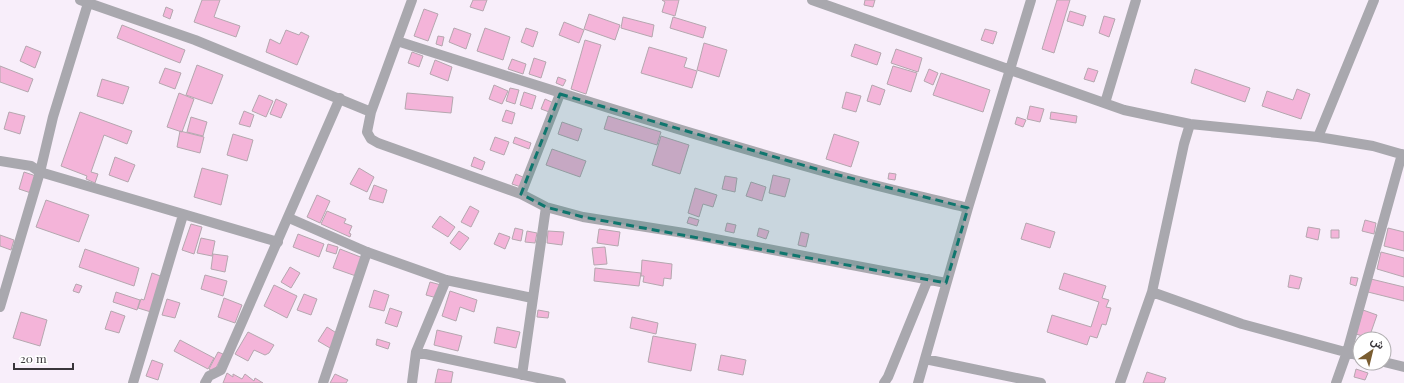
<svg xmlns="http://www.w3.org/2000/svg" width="1404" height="383" font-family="'Playfair Display',Vazirmatn,serif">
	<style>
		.building { fill: #f4b4d9; stroke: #b5a7af }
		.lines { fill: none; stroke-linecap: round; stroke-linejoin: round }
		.service { stroke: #a9a8ae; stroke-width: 10 }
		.minor { stroke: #a9a8ae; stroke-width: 10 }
		.marked { fill: #0f766e; fill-opacity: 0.2; stroke: #0f766e; stroke-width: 3; stroke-dasharray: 8 5; stroke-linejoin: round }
	</style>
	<rect width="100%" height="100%" fill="#f8eefa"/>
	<!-- building -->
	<path class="building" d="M202,0h18l-6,17 26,9 -4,11 -42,-15z
		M473,0h14l-4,11 -13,-4z
		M662,0h17l-4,16 -13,-4 3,-10z
		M865,0h10l-2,7 -9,-2z
		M1057,0h13l-16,53 -12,-4z
		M166,7l7,3 -3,9 -7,-3z
		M424,9l14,5 -10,27 -14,-5z
		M1070,11l16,5 -3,10 -16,-5z
		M589,14l31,11 -5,15 -31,-11z
		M1104,16l11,3 -6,18 -10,-4z
		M623,17l31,8 -2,12 -31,-9z
		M673,17l33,10 -3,11 -33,-10z
		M564,22l20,8 -5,13 -20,-8z
		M122,25l63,25 -5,13 -63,-25z
		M454,28l17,6 -5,15 -17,-7z
		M485,28l25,9 -7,23 -26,-9z
		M526,28l12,4 -5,15 -12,-5z
		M985,29l12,3 -4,12 -12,-4z
		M286,30l13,5 2,-3 8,4 -12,29 -31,-13 4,-13 10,5z
		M438,36l6,1 -2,9 -6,-2z
		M585,40l16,5 -15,49 -15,-5z
		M704,43l23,7 -8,27 -22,-7z
		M855,44l26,9 -4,12 -26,-9z
		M26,46l15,6 -6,16 -15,-7z
		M649,47l38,11 -3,9 13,4 -5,17 -51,-15z
		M896,49l26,9 -4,14 -27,-9z
		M412,52l11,4 -4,11 -11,-4z
		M534,58l12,4 -5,16 -12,-4z
		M512,59l14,5 -3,10 -15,-5z
		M435,60l17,7 -4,14 -18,-7z
		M197,65l26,10 -11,29 -26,-9z
		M0,66l33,13 -5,13 -28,-10z
		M893,66l24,7 -6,19 -24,-8z
		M165,68l16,5 -6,16 -16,-6z
		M1088,68l10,3 -4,11 -10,-3z
		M929,69l9,4 -5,12 -9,-4z
		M1195,69l55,19 -5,14 -54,-19z
		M941,73l49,17 -7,22 -50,-17z
		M558,77l8,3 -3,6 -7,-3z
		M102,79l27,8 -6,17 -26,-8z
		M494,85l14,6 -6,13 -13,-5z
		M872,85l13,5 -5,15 -13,-4z
		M510,88l9,2 -4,14 -9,-3z
		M1297,89l13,5 -9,25 -39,-13 5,-15 26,9z
		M524,92l12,4 -4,13 -12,-4z
		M846,92l15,4 -5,16 -14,-4z
		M179,93l15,6 -12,33 -15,-5z
		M407,93l46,4 -2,16 -46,-4z
		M259,95l14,6 -7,16 -14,-6z
		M276,99l11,5 -6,14 -11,-4z
		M545,99l11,5 -4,9 -11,-4z
		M1030,106l14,3 -4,13 -13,-3z
		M506,110l9,3 -3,11 -10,-3z
		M244,111l10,4 -4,12 -11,-3z
		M9,112l16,4 -5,18 -16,-5z
		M80,112l52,19 -5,13 -23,-9 -13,37 7,2 -3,9 -9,-4 1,-3 -26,-10z
		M1051,112l26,4 -1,7 -26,-4z
		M608,116l53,16 -4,13 -53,-16z
		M191,117l16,5 -4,14 -16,-4z
		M1017,117l9,3 -3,7 -8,-3z
		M562,122l20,7 -4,12 -20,-7z
		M180,131l24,6 -4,16 -23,-6z
		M233,134l20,6 -6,21 -20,-6z
		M834,134l25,8 -8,25 -25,-8z
		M661,136l28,9 -9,29 -28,-9z
		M495,137l14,5 -5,13 -14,-5z
		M515,137l16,6 -2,6 -16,-6z
		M552,149l34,12 -6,16 -34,-12z
		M115,157l20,8 -7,17 -19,-7z
		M474,157l11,5 -3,8 -11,-4z
		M202,168l26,7 -7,30 -27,-8z
		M359,168l15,9 -7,15 -17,-8z
		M24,172l12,4 -5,17 -12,-4z
		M889,173l7,1 -1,6 -7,-1z
		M516,174l9,4 -4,9 -9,-3z
		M773,175l17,4 -5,18 -16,-4z
		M725,176l12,2 -2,14 -13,-3z
		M751,182l15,5 -4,14 -16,-5z
		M374,185l13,5 -4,13 -14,-4z
		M695,188l22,7 -4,12 -10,-3 -4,13 -11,-4z
		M317,195l13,6 -10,22 -13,-6z
		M46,200l43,15 -10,27 -43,-15z
		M470,206l9,5 -8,16 -10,-5z
		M327,211l19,8 -2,4 8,3 -3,7 2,1 -1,3 -29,-13z
		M440,216l15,11 -7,10 -16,-10z
		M689,217l10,3 -2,6 -10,-3z
		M1365,220l11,3 -2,11 -12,-3z
		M727,223l9,2 -2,8 -9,-2z
		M1026,223l29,9 -5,16 -29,-9z
		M191,224l11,3 -8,27 -12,-4z
		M1308,227l12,2 -2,11 -12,-3z
		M515,228l8,2 -2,11 -9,-2z
		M759,228l10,3 -3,8 -9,-3z
		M1388,228l16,4v19l-20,-5z
		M599,229l21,3 -2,14 -21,-3z
		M1331,230h8v8h-8z
		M459,231l10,7 -9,12 -10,-7z
		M527,231l10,2 -2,10 -10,-1z
		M548,231l16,1 -2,13 -15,-2z
		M801,232l8,2 -3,13 -8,-2z
		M499,233l11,4 -5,12 -11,-5z
		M298,234l26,10 -5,13 -26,-10z
		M0,235l14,5 -3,10 -11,-4z
		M201,238l14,3 -3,15 -15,-3z
		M328,244l10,3 -2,7 -10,-3z
		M605,247l2,17 -13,1 -2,-17z
		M85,249l54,19 -5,18 -55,-19z
		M340,249l23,9 -7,18 -23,-8z
		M1381,252l23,6v19l-27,-8z
		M213,254l15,2 -3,16 -14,-3z
		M642,260l30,4 -1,15 -7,-1 -1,8 -20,-4 1,-6h-3z
		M290,267l10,6 -9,15 -10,-6z
		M595,268l46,5 -2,13 -45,-5z
		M152,273l11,4 -12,35 -13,-4 3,-9 3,1z
		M1064,273l42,13 -4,12 7,2 -3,7 5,1 -5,17 -4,-1 -5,14 -7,-2 -3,9 -40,-13 5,-17 39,12 8,-25 -40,-13z
		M205,275l22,6 -4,15 -22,-7z
		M1290,275l12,3 -3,11 -11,-2z
		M1351,277l7,1 -2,8 -6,-2z
		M1371,279l33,8v14l-36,-9z
		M430,282l11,3 -4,13 -11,-3z
		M76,284l6,2 -3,7 -6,-2z
		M274,285l23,11 -10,22 -23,-12z
		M374,290l15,5 -5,16 -15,-4z
		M450,291l27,9 -3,12 -14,-5 -4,14 -14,-5z
		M116,292l24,8 -3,10 -24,-8z
		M304,294l13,5 -6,16 -14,-5z
		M224,298l18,7 -7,18 -17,-6z
		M167,299l13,4 -5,15 -13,-3z
		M390,308l12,4 -5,15 -12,-4z
		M538,310l11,2 -1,6 -11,-1z
		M1363,310l14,5 -8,23 -13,-4z
		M111,311l14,5 -6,17 -14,-4z
		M21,312l26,8 -7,26 -27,-8z
		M632,317l26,6 -2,11 -26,-6z
		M327,327l11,7 -8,14 -12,-7z
		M497,327l23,5 -4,16 -22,-5z
		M437,330l25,6 -4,15 -24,-6z
		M248,332l26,13 -5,8 -4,2 -11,-5 -6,11 -13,-7z
		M653,336l43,8 -5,27 -43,-9z
		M377,339l13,4 -2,6 -12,-4z
		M180,340l34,18 -6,11 -34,-18z
		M218,352l5,2 -9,18 -5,-3z
		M721,355l25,5 -3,15 -25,-5z
		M152,360l11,4 -5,16 -12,-4z
		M438,369l15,3 -2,11h-16z
		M1356,369l12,4 -3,7 -11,-3z
		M1147,372l19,6 -2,5h-21z
		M227,373l6,4v-3l9,5 3,-5 9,7 1,-3 8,5h-40z
		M335,374l13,6 -2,3h-16z"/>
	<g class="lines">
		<!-- service -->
		<path class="service" d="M205,383l4,-7 12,-6 119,-272
			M323,383l44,-131"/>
		<!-- minor -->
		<path class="minor" d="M80,0l115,40 176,72
			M412,0l-41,112 -4,20 4,7 7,4 143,51 25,13 37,10 101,16 262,50
			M812,0l312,110 66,14 128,13 55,9 31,9
			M397,41c141,45 282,90 425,130 48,14 98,25 146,37
			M1105,103l31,-103
			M1318,137l56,-137
			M0,161l31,5 9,6 238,70
			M521,194l39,-100
			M289,218l78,34 79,28 86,18
			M1152,292l90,32 118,32
			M0,307l40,-135 13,-55 36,-117
			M416,352l145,31
			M925,359l116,24
			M1384,362l20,5
			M522,375l24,-168
			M133,383l50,-168
			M412,383l4,-31 30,-72
			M884,383l4,-6 40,-98
			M918,383l50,-175 63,-208
			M1120,383l32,-91 32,-148 6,-20
			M1336,383l11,-31 55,-198"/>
	</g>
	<!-- marked area -->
	<path class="marked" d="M560,94l263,77 145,37 -22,75 -363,-66 -37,-10 -25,-13z"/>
	<!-- north arrow -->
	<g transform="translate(1372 351) rotate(35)"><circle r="19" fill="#ffffff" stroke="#b0aeb0"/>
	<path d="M0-3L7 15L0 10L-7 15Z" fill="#7a5d31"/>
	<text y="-6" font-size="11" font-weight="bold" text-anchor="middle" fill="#39353a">ش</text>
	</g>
	<!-- scale -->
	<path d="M14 363v6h59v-6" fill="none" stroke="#39353a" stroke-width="2"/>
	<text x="20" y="363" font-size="12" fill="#39353a" stroke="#ffffff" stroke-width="3" paint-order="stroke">20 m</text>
</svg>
